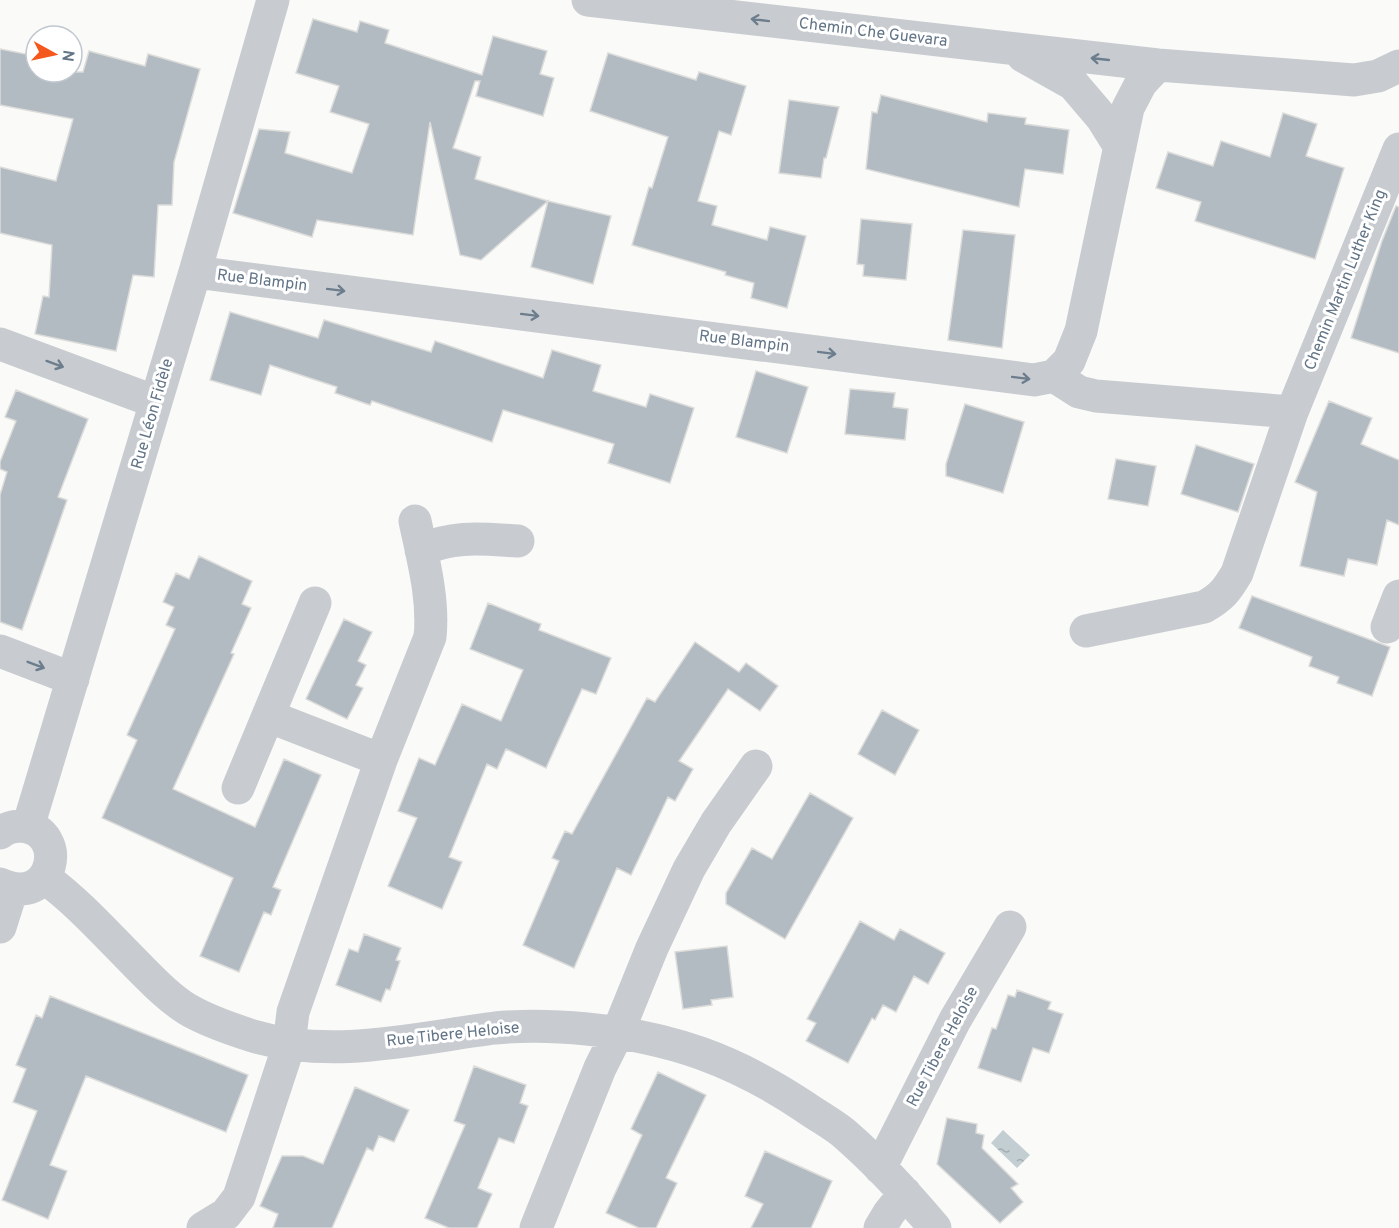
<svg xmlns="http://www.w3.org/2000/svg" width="1399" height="1228" font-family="Overpass,sans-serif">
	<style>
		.water { fill: url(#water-ripples) }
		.building { fill: #b2bac2; stroke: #dcdcda; stroke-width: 1.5 }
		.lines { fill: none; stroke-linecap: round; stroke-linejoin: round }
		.street { stroke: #c8ccd0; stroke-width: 33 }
		.oneway { stroke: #6c7d8d }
		.labels { text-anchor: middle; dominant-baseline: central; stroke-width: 6; stroke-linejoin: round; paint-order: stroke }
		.street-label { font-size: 16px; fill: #627486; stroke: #fff }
	</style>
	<defs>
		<pattern id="water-ripples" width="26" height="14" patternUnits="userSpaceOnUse" patternTransform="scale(1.5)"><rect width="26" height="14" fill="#c3ced3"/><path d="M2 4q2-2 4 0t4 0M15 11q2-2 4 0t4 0" fill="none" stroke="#a2acb1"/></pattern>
	</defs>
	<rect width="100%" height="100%" fill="#fafaf8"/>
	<!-- water -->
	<path class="water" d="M1003,1130l27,25 -13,13 -26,-25z"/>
	<!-- building -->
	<path class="building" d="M313,19l44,13 3,-11 29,9 -4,13 97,32 11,-39 54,15 -7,23 14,4 -11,38 -67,-20 4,-15h-5l-22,67 28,9 -6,22 73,22 63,15 -18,68 -62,-17 17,-66 -67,59 -21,-5 -30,-133 -17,113 -96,-15 -5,17 -79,-24 26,-84 31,3 -5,21 67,20 17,-49 -39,-12 9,-26 -43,-13z
		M0,49l36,7v16h47l6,-21 56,15 3,-12 52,15 -26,93 -2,43h-14l-4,72 -21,-2 -17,76 -81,-17 8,-38 6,1 3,-52 -52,-12v-66l56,14 17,-62 -73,-14z
		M608,53l88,27 3,-8 47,14 -15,49 -12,-4 -21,70 19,5 -5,19 55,15 3,-13 36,9 -19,72 -36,-10 3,-15 -29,-8 1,-3 -94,-27 17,-58 3,1 16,-51 -78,-26z
		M881,95l106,27 1,-9 38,5 -1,6 44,6 -6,44 -38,-5 -6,38 -153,-38 6,-57 5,1z
		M789,100l50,7 -13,51h-2l-3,20 -42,-5z
		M1283,113l34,11 -11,32 38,12 -29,91 -120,-38 6,-19 -45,-14 12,-36 45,14 8,-25 49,16z
		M1396,206l3,1v146l-48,-15 31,-97z
		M861,219l51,5 -6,56 -43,-4 1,-11 -7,-1z
		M963,230l52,5 -13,113 -54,-8z
		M230,312l88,26 6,-18 107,32 4,-11 108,37 9,-28 49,15 -8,26 53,16 4,-13 44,14 -24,75 -62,-20 6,-19 -111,-34 -11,32 -120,-41 -2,4 -35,-12 2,-6 -67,-22 -9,30 -51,-15z
		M756,371l52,16 -21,66 -51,-16z
		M850,389l45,4 -2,14 15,2 -3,31 -60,-6z
		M16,390l72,29 -30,78 9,3 -45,130 -22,-8v-127l7,-23 -7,-3v-7l16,-41 -11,-4z
		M1329,401l43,17 -11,26 38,16v65l-12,-5 -10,45 -29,-6 -4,17 -44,-10 17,-74 -22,-10z
		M965,404l59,18 -21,71 -57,-17v-12z
		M1196,445l58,19 -16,48 -57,-18z
		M1116,459l40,7 -8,40 -40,-7z
		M199,556l53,25 -10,23 9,4 -20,45 3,1 -61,135 82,38 29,-68 37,16 -48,112 8,3 -10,25 -7,-3 -25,60 -39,-16 33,-78 -131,-60 35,-78 -10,-5 48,-106 -9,-4 8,-18 -11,-5 13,-29 13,6z
		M1252,596l138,51 -18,49 -35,-13 2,-6 -30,-11 3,-9 -73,-29z
		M488,603l53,21 -2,6 72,28 -15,36 -14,-5 -36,79 -40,-19 -9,20 -10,-5 -38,93 13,5 -20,47 -54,-23 29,-68 -19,-7 21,-53 16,7 27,-61 39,17 22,-51 -53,-21z
		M344,619l28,13 -14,29 8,4 -10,20 7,3 -16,31 -41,-20z
		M695,642l44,30 7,-9 32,23 -18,25 -32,-22 -49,72 14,8 -18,32 -7,-4 -37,78 -14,-7 -43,100 -51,-23 36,-84 -7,-3 13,-27 7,3 75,-136 8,4z
		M882,710l37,20 -24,45 -37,-21z
		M810,793l43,25 -68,121 -59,-35v-11l26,-45 20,11z
		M860,921l34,19 6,-11 45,24 -17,31 -14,-8 -18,36 -13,-7 -8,15 -3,-2 -24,45 -42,-22 10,-18 -9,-4z
		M364,934l37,14 -5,12 4,1 -10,29 -4,-1 -5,13 -45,-17 13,-36 9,3z
		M727,946l6,51 -22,3 1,5 -29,4 -8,-57z
		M1017,990l34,12 -3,7 15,5 -14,39 -16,-5 -12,34 -43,-14 14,-40 4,1 12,-34 7,2z
		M50,996l198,79 -22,57 -140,-56 -36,89 17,6 -19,48 -46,-19 35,-89 -24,-9 13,-33 -10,-4 20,-50 6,3z
		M474,1066l52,19 -6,18 8,3 -14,37 -15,-5 -21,50 14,6 -15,34h-28l-24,-10 40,-93 -11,-4z
		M658,1072l48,23 -40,83 11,5 -21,45h-17l-33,-15 36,-78 -11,-6z
		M355,1087l54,23 -15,32 -15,-6 -6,15 -6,-3 -35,80h-59l5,-14 -18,-8 22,-50h21l20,8z
		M947,1118l30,6 -1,9 8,2 -2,13 36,36 -7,4 12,14 -23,21 -63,-59z
		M765,1151l67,30 -21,47h-60l12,-24 -18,-8z"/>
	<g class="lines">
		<!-- street -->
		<path class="street" d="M588,0l570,65 196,15 24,-4 21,-10
			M1023,56l50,28 29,34 18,29
			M195,272l839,108 20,-4 15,-15 12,-30 47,-223 13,-25 17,-18
			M0,344l156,58
			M1054,376l25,16 17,4 196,16
			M421,550c34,-15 61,-11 97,-9
			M1387,627l12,-31
			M1086,631l118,-24c18,-10 23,-17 33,-34l55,-161 107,-263
			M0,651l73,28
			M268,716l113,44
			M238,788l77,-185
			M28,827l167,-555 78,-272
			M0,833c6,-5 14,-7 22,-7 48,5 32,83 -22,58
			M45,878c34,25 62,57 92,87 16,16 31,32 50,44 20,12 44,20 66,27 79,24 163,2 242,-8 31,-3 62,-2 92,1 84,8 148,31 218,78 14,10 30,18 42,29 32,28 61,60 88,92
			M0,927l12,-38
			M880,1168l75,-148 55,-93
			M203,1228l23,-14 13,-17 50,-152 4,-33 88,-252 49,-123c4,-38 -7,-78 -15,-116
			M536,1228l64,-160 18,-36 34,-84 37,-79 27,-46 40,-57
			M880,1228l9,-15 16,-20"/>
	</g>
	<!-- one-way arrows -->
	<defs><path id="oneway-shaft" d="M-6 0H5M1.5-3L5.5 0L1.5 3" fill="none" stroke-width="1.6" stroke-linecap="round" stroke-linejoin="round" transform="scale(1.5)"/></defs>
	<g class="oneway">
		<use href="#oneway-shaft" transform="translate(760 20) rotate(-173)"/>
		<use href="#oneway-shaft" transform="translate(1100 59) rotate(-174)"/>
		<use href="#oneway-shaft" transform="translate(336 290) rotate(7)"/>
		<use href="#oneway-shaft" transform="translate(530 315) rotate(7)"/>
		<use href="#oneway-shaft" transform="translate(827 353) rotate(7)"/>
		<use href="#oneway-shaft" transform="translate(55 364) rotate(20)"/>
		<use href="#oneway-shaft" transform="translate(1021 378) rotate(7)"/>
		<use href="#oneway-shaft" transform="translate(36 665) rotate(21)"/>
	</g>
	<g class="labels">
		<!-- street labels -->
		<g class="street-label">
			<text transform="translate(873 33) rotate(7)">Chemin Che Guevara</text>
			<text transform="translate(1346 280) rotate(-68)">Chemin Martin Luther King</text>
			<text transform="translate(262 281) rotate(7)">Rue Blampin</text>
			<text transform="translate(744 342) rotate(7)">Rue Blampin</text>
			<text transform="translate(153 414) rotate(-74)">Rue Léon Fidèle</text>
			<text transform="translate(453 1035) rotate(-6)">Rue Tibere Heloise</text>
			<text transform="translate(943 1047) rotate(-62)">Rue Tibere Heloise</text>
		</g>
	</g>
	<!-- north arrow -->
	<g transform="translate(54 54) rotate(98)"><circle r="28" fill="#ffffff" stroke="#c0c7cf" stroke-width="1.5"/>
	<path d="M0-4.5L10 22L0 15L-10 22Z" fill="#f5581d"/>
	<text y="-9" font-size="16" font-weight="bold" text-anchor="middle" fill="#627486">N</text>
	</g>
</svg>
